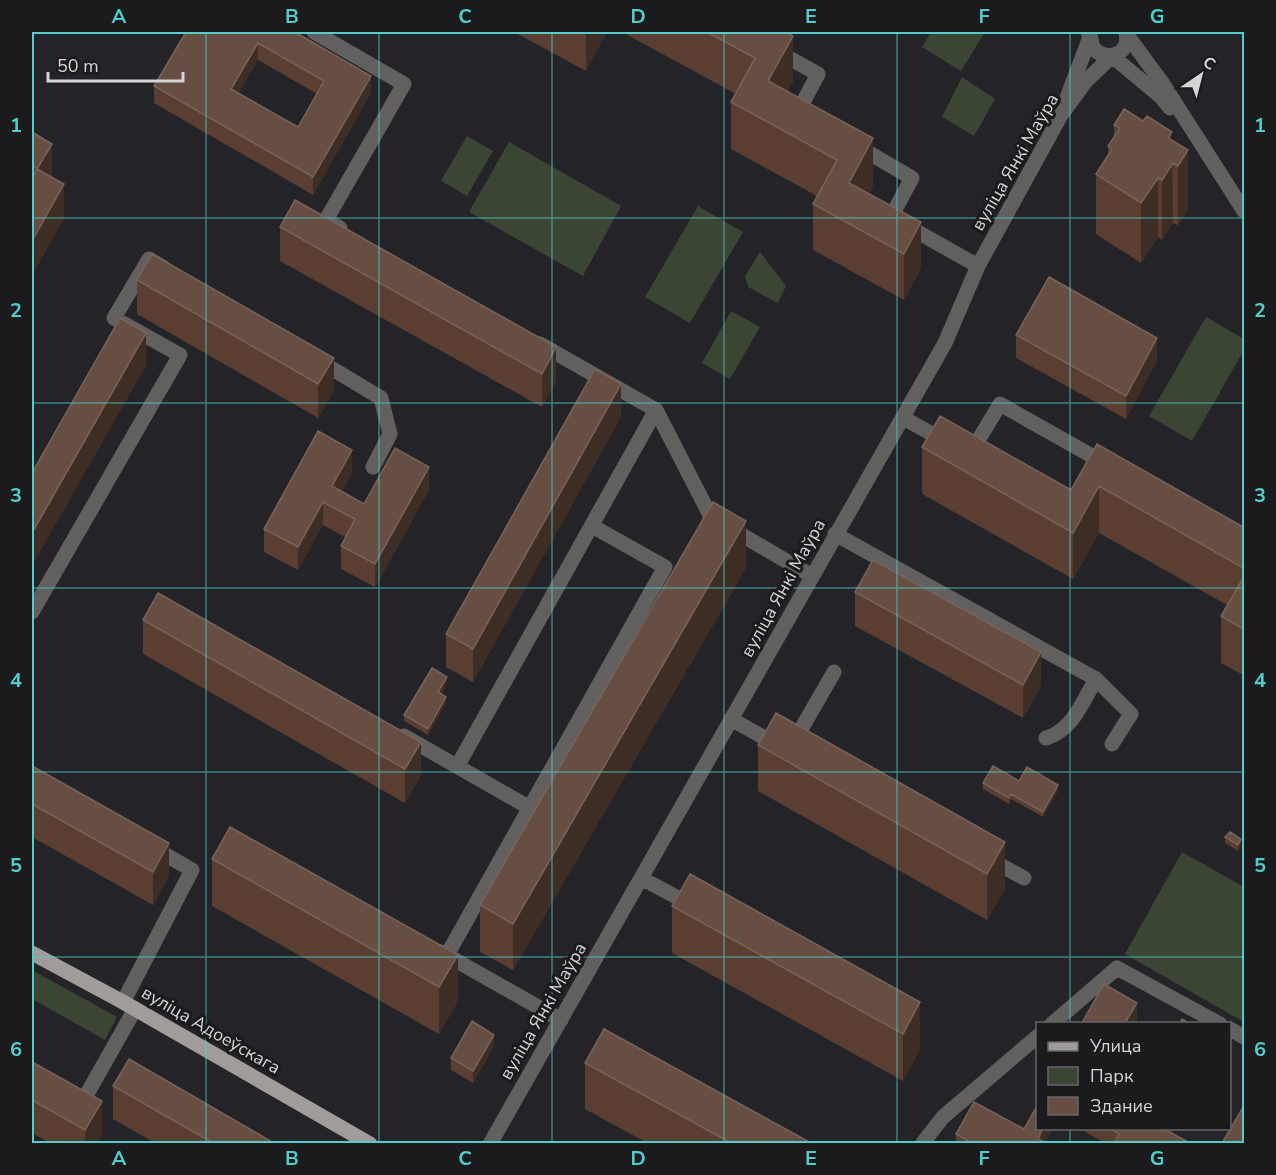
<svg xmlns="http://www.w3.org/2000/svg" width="1276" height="1175" font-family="'Nunito Sans',sans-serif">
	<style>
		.green { fill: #3b4533 }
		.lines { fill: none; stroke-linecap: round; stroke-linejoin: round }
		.minor { stroke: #62605f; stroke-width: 15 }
		.major { stroke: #a19c9a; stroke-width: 15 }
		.wall { fill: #593e31; fill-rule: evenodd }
		.shaded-wall { fill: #3e2d25 }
		.building { fill: #674e42; stroke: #78635a; stroke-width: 1.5; fill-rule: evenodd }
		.grid { fill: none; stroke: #52cdcc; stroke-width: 1.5; stroke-opacity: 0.55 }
		.labels { text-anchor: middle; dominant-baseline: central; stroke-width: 6; stroke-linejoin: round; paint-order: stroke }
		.street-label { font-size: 18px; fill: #d5d4d7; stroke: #1b1a1d }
		.neatline { fill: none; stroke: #52cdcc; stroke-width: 2 }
		.grid-label { font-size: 20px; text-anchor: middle; font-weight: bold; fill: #52cdcc }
	</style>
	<rect width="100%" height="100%" fill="#242327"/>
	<!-- green -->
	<path class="green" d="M931,32h54l-24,39 -39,-24z
		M962,77l33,22 -21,37 -32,-19z
		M467,136l26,15 -26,45 -26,-15z
		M509,142l112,64 -38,70 -114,-64z
		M698,206l45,26 -53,91 -45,-26z
		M760,252l26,34 -8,17 -30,-16 -3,-11z
		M731,311l29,16 -30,52 -28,-16z
		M1206,317l38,22v11l-52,91 -43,-25z
		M1182,852l62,35v135l-119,-68z
		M32,970l85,47 -12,23 -73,-41z"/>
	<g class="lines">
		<!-- minor -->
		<path class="minor" d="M314,32l90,52 -78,136 14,8
			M742,32l76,42 -20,38 5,2
			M1090,35l3,13c15,16 38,5 33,-16
			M1127,35l36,49 81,127
			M1112,56l48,40 10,12
			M1067,98l23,-61 -2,-5
			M857,146l55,32 -21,39 87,49
			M540,344l116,66 55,107 101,59
			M316,359l65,39 9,36 -17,33
			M903,418l44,24
			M970,454l30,-50 108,61
			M835,534l261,145 35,35 -19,30
			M32,612l148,-257 -66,-37 35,-59 15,9
			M731,719l50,28
			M404,736l126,72
			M1046,738c26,-7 37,-37 50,-59
			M792,745l42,-73
			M458,765l198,-355
			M987,858l37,20
			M641,878l54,29
			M441,952l120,68
			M447,955l218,-388 -73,-41
			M123,1002l69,-132 -40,-23
			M1052,1024l65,-56 103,56
			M1230,1029l14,8
			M73,1095l10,6 52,-92
			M490,1144l455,-801 33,-77 83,-151 25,-34 26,-25
			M922,1144l21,-27 95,-81"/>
		<!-- major -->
		<path class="major" d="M32,953l91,49 247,142"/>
	</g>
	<!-- wall -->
	<path class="wall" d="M186,32h109l76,61 -58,102 -159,-92v-17zM258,60l59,34 -19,33 -60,-34z
		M514,32h93l-21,39z
		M622,32h163l8,50 -5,9 85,94 -4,8 52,75 -17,32 -91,-50v-46l4,-8 -86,-47v-47l5,-8z
		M1114,125l58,15 16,70 -10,15 -5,-2 -11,17 -4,-3 -17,26 -45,-29v-60l12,-19v-9l6,-9z
		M32,132l20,45 12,41 -32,57z
		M280,227l276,154 -14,26 -262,-146z
		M137,280l197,111 -16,27 -181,-104z
		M1016,335l141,26 -31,58 -110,-61z
		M621,417l-148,265 -27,-15v-33z
		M1097,444l148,84v148l-24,-13v-47l6,-11 -128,-72 -26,46 -151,-85v-47l149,43z
		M352,473l-10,18 22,13 65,-14 -54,97 -34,-18v-23l4,-9 -22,-12 -25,45 -34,-18v-23z
		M746,568l-233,402 -33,-18v-47z
		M855,592l186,94 -18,32 -168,-92z
		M143,620l278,155 -16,28 -262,-149z
		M447,683l-6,11 5,9 -18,32 -24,-14v-6z
		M758,745l247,97v47l-18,31 -229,-129z
		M32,766l137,110 -16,29 -121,-68z
		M1019,781l39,10 -15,26 -32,-18 -2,5 -26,-15v-6z
		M1225,837l16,8 -3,6 -13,-8z
		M212,859l246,96v46l-19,33 -227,-128z
		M672,906l248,96v47l-17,32 -231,-128z
		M494,1046l-21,37 -22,-13v-12z
		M32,1062l70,73 -5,8h-47l-18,-10z
		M585,1063l226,80h-164l-62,-34z
		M113,1086l161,57h-119l-42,-24z
		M1078,1128h97l-3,6 18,9h-85z
		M956,1134l89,9h1h-90z"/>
	<!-- shaded-wall -->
	<path class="shaded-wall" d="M586,32h21l-21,39z
		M793,36v46l-23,42 -2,-43z
		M258,43v17l-27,46v-17z
		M371,76v17l-58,102v-18z
		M1172,132l1,91 -11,17v-60l6,-42z
		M873,138v47l-22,40 -2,-42z
		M52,144v33l-15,-8z
		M1188,150v60l-10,15v-59z
		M1158,178v59l-17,26v-60z
		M64,184v34l-32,57v-34z
		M921,222v46l-17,32v-46z
		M146,333v33l-114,200v-33z
		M1157,338v23l-31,58v-23z
		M556,347v34l-14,26v-33z
		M334,358v33l-16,27v-34z
		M621,384v33l-148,265v-33z
		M352,450v23l-19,34 -1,-21z
		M429,467v23l-54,97v-23z
		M1099,486v47l-26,46v-46z
		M323,502v23l-25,45v-23z
		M746,521v47l-233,402v-46z
		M1041,652v34l-18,32v-33z
		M447,677v6l-9,15v-6z
		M446,697v6l-18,32v-6z
		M421,742v33l-16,28v-34z
		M1058,785v6l-15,26v-5z
		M1011,794v5l-2,5v-6z
		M1241,839v6l-3,6v-6z
		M1005,842v47l-18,31v-46z
		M169,843v33l-16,29v-33z
		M458,955v46l-19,33v-47z
		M920,1002v47l-17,32v-47z
		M1137,1003v17l-2,3h-10z
		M494,1035v11l-21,37v-12z
		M102,1101v34l-5,8h-12v-13z
		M1043,1128h10l-8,15 -7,-4z
		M1165,1128h10l-9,15z"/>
	<!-- building -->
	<path class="building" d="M186,32h109l76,44 -58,101 -159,-91zM258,43l66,38 -26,46 -67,-38z
		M707,32h78l8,4 -25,45 105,57 -24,45 72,39 -17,32 -91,-50 24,-44 -106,-58 24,-44z
		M1124,109l19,12 4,-5 25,16 -4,6 20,12 -10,16 -5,-3 -11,17 -4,-2 -17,25 -45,-29 16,-25 -4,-3 12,-18 -6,-3z
		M32,132l20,12 -15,25 -5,-4z
		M37,169l27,15 -32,57v-62z
		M295,200l261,147 -14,27 -262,-147z
		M152,254l182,104 -16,26 -181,-104z
		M1049,277l108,61 -31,58 -110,-61z
		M120,318l26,15 -114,200v-60z
		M595,369l26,15 -148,265 -27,-15z
		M940,416l131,74 26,-46 148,84v41l-146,-83 -26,47 -151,-86z
		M318,431l34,19 -20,36 32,18 31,-56 34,19 -54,97 -34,-18 14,-27 -32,-17 -25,45 -34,-18z
		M713,502l33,19 -233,403 -33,-19z
		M873,560l168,92 -18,33 -168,-93z
		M1245,575v55l-24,-14z
		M158,593l263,149 -16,27 -262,-149z
		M432,668l15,9 -9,15 8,5 -18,32 -24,-14z
		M776,713l229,129 -18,32 -229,-129z
		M32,766l137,77 -16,29 -121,-68z
		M993,766l26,15 8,-14 31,18 -15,27 -32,-18 -2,4 -26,-15z
		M230,827l228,128 -19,32 -227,-128z
		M1230,832l11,7 -3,6 -13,-8z
		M690,874l230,128 -17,32 -231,-128z
		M1104,984l33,19 -12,20h-43z
		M1182,1019l7,4h-9z
		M472,1021l22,14 -21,36 -22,-13z
		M604,1029l207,114h-80l-146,-80z
		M129,1059l145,84h-61l-100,-57z
		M32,1062l70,39 -17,29 -53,-30z
		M974,1102l50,27 14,-25v24h5l-5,11 8,4h-74l-16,-9z
		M1245,1104v39h-23z
		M1110,1128h55l-1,1 26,14h-76l5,-9z"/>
	<!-- grid -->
	<path class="grid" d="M206,32v1112M379,32v1112M552,32v1112M724,32v1112M897,32v1112M1070,32v992M32,218h1212M32,403h1212M32,588h1212M32,772h1212M32,957h1212M1070,1128v16"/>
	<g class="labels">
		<!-- street labels -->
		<g class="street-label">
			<text transform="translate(1015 162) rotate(-60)">вуліца Янкі Маўра</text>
			<text transform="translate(783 588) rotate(-61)">вуліца Янкі Маўра</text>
			<text transform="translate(543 1011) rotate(-60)">вуліца Янкі Маўра</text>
			<text transform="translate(211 1030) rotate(30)">вуліца Адоеўскага</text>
		</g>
	</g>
	<!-- border -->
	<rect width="1276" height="1175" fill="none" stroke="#1b1a1d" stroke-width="66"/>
	<!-- legend -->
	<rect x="1036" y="1022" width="195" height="108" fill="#1b1a1d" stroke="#656467" stroke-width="1.5"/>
	<rect x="1048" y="1042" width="30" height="9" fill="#a19c9a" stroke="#656467" stroke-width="1.5"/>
	<text x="1090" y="1052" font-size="18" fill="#d5d4d7">Улица</text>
	<rect x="1048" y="1067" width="30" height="18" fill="#3b4533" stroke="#656467" stroke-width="1.5"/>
	<text x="1090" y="1082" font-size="18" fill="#d5d4d7">Парк</text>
	<rect x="1048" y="1097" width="30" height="18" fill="#674e42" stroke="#656467" stroke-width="1.5"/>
	<text x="1090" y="1112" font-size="18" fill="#d5d4d7">Здание</text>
	<!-- north arrow -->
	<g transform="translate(1201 75) rotate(35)" stroke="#1b1a1d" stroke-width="4.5" paint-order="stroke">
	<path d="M0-4.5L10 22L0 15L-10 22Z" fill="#d5d4d7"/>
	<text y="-9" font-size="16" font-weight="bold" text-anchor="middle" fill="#d5d4d7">С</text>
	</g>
	<!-- scale -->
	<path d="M48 72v9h135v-9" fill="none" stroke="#d5d4d7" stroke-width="3"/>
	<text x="57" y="72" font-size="18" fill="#d5d4d7" stroke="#1b1a1d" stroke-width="4.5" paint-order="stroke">50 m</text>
	<rect x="33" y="33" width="1210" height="1109" class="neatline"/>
	<g class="grid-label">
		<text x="119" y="23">A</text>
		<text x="292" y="23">B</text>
		<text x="465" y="23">C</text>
		<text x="638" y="23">D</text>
		<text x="811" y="23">E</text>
		<text x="984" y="23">F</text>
		<text x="1157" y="23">G</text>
		<text x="16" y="132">1</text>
		<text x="1260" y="132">1</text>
		<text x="16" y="317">2</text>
		<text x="1260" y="317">2</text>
		<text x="16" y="502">3</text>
		<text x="1260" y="502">3</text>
		<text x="16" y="687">4</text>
		<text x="1260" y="687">4</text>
		<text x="16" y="872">5</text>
		<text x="1260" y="872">5</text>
		<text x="16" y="1056">6</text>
		<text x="1260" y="1056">6</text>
		<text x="119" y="1165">A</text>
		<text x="292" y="1165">B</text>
		<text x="465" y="1165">C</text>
		<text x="638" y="1165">D</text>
		<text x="811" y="1165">E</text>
		<text x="984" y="1165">F</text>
		<text x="1157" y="1165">G</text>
	</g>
</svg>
